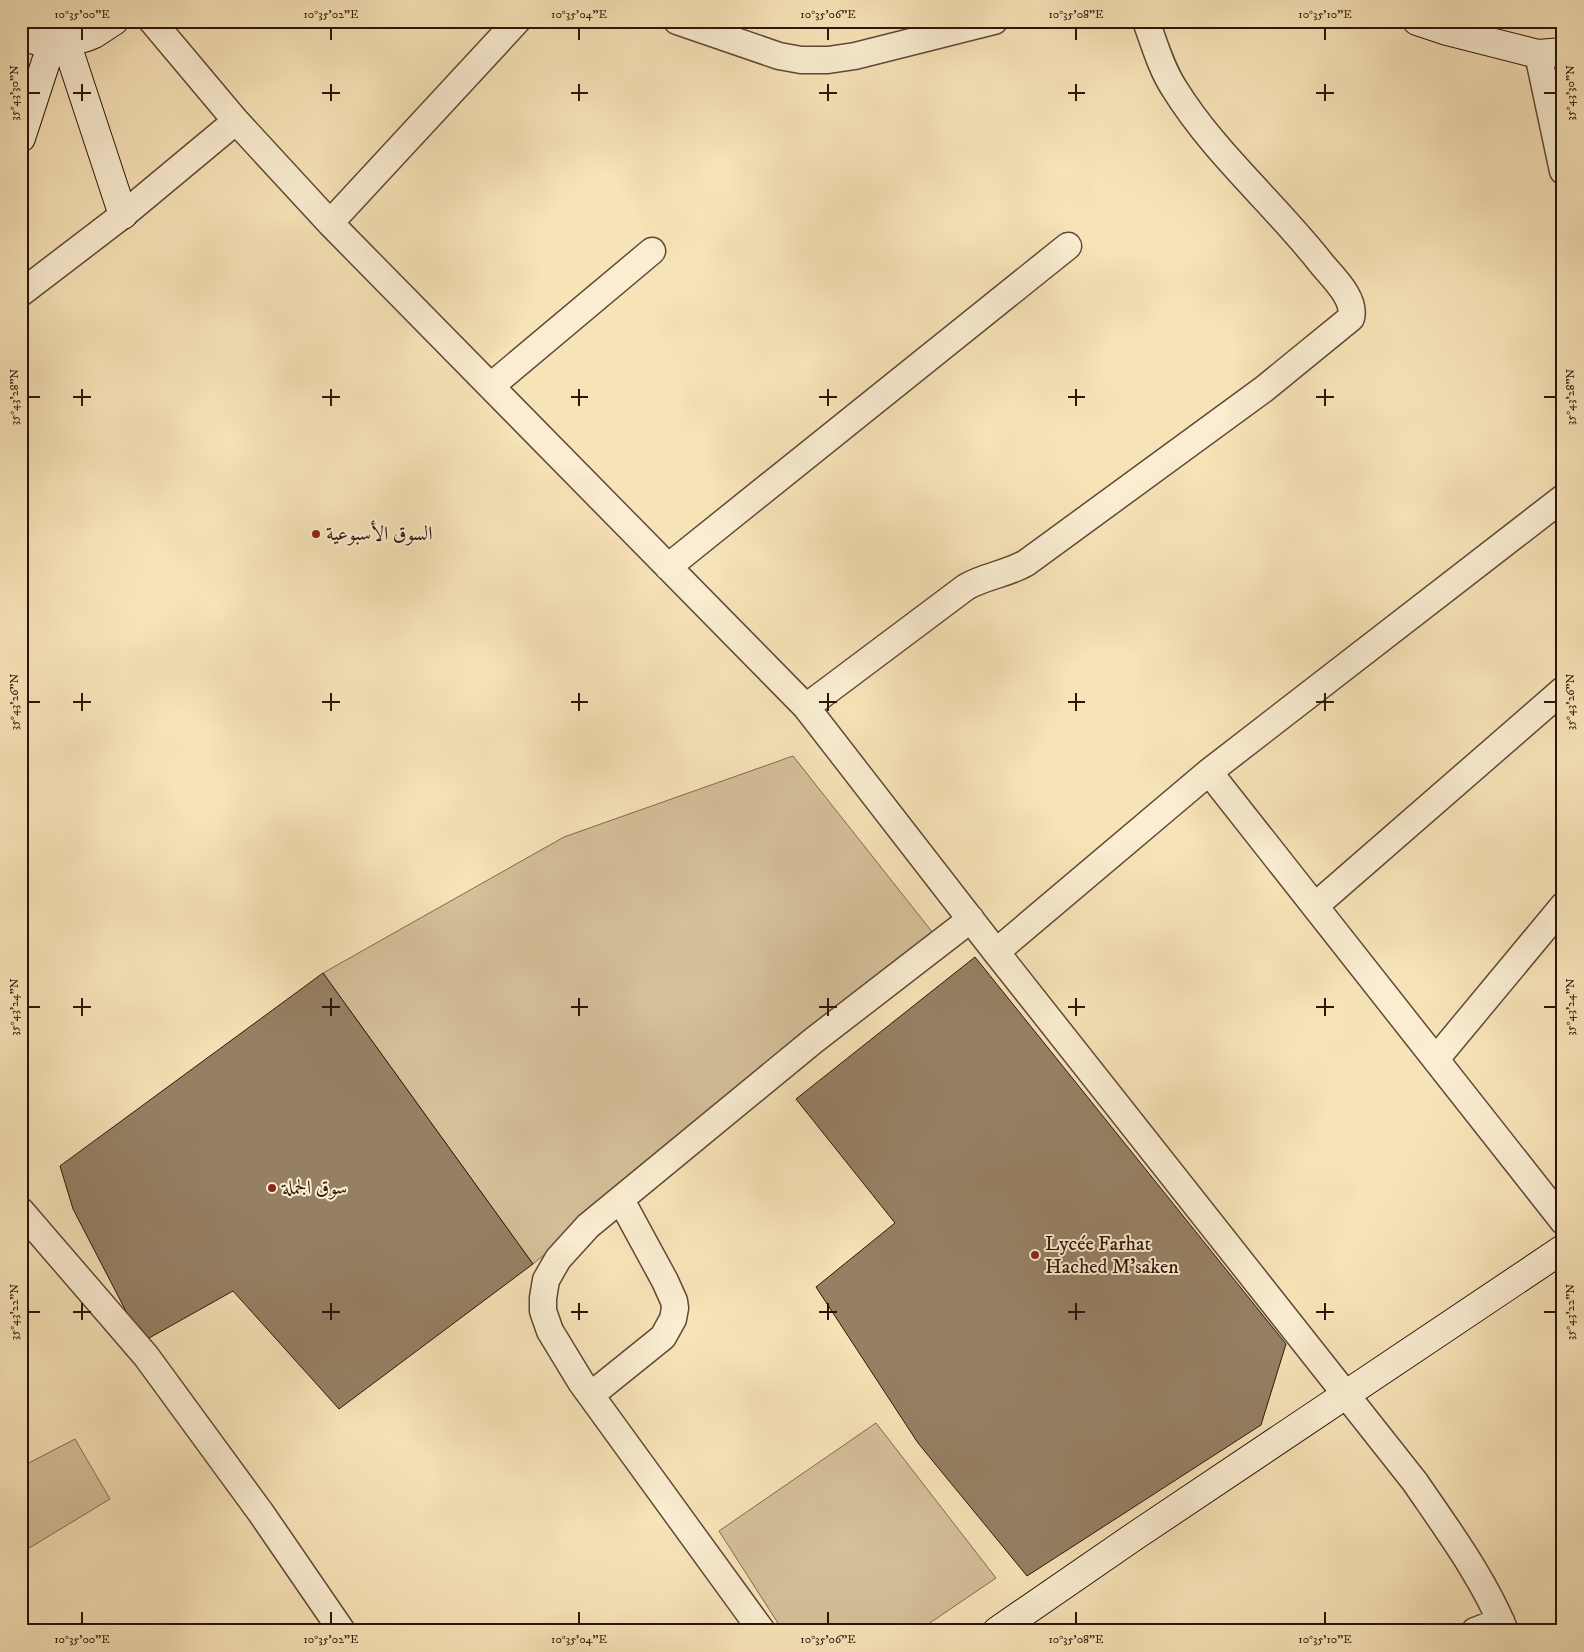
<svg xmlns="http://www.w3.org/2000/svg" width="1584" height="1652" font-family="'IM FELL DW Pica',Amiri,serif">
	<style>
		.green { fill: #d5c09a; stroke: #816a52 }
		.building { fill: #968064; stroke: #2d150a }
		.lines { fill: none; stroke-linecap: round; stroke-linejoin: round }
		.street-casing { stroke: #604836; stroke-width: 29 }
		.secondary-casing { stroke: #2d150a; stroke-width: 30 }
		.street { stroke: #faedd1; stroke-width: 26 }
		.secondary { stroke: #faedd1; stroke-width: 28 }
		.ticks { fill: none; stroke: #2d150a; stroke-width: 2 }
		.poi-dot { fill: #8f2418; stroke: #faedd1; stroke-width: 2 }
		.labels { text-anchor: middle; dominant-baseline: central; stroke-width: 4; stroke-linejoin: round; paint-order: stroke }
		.poi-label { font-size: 20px; fill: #2d150a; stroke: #faedd1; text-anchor: start }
		.neatline { fill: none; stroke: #2d150a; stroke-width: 2 }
		.ticks-label { font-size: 12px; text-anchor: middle; fill: #2d150a }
	</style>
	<rect width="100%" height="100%" fill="#f7e3b8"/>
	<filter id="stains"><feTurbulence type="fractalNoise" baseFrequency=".004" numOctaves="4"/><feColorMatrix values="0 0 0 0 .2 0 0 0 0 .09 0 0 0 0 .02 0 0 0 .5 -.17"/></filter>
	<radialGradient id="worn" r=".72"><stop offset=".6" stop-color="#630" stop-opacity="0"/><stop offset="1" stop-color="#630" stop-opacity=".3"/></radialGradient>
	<!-- green -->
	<path class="green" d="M793,756l140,177 -400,331 -210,-291 241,-136z
		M876,1423l120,155 -78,53h-135l-64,-100z
		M75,1439l35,60 -89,54v-86z"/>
	<!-- building -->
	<path class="building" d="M975,957l311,387 -25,81 -234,151 -109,-133 -102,-156 79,-64 -99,-124z
		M323,973l210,291 -194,145 -106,-118 -91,51 -69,-133 -13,-43z"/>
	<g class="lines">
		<!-- street casing -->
		<g class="street-casing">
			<path id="street" d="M152,21l84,100 94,102 476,484 190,245 419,530c32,47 68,95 90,149
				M677,21l102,35 22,4h27l27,-4 139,-35
				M1538,54l25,117
				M330,223l187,-202
				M21,293l102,-78 113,-94
				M491,386l161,-135
				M668,567l400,-321
				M806,707l160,-120c19,-11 41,-13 60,-24l238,-174 87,-71c5,-20 -19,-41 -30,-55 -47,-60 -107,-110 -147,-175 -13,-20 -20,-45 -28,-67
				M1209,772l354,449
				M1315,906l248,-216
				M996,952l213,-180 354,-274
				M1436,1059l127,-153
				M21,1211l125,145 115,157 81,118
				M591,1395l72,-58 10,-18 2,-11 -1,-7 -9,-20 -44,-81
				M762,1631l-181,-249 -31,-51 -7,-20v-13l3,-18 12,-21 30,-33 225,-185 158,-122
				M1475,1631l26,-10"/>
		</g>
		<!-- secondary casing -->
		<g class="secondary-casing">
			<path id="secondary" d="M1417,21l30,10 91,23 25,-2
				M21,36c21,9 53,8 73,-2 7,-4 13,-9 20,-13
				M66,42l57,173
				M21,138l31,-95
				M997,1631l135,-93 431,-289"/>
		</g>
		<!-- street -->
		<use href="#street" class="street"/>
		<!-- secondary -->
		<use href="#secondary" class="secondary"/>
	</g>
	<!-- ticks -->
	<path class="ticks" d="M82,28v12M331,28v12M579,28v12M828,28v12M1076,28v12M1325,28v12M82,84v17M331,84v17M579,84v17M828,84v17M1076,84v17M1325,84v17M28,93h12M73,93h18M322,93h18M571,93h17M819,93h18M1068,93h17M1316,93h18M1544,93h12M82,389v17M331,389v17M579,389v17M828,389v17M1076,389v17M1325,389v17M28,397h12M73,397h18M322,397h18M571,397h17M819,397h18M1068,397h17M1316,397h18M1544,397h12M82,693v18M331,693v18M579,693v18M828,693v18M1076,693v18M1325,693v18M28,702h12M73,702h18M322,702h18M571,702h17M819,702h18M1068,702h17M1316,702h18M1544,702h12M82,998v18M331,998v18M579,998v18M828,998v18M1076,998v18M1325,998v18M28,1007h12M73,1007h18M322,1007h18M571,1007h17M819,1007h18M1068,1007h17M1316,1007h18M1544,1007h12M82,1303v17M331,1303v17M579,1303v17M828,1303v17M1076,1303v17M1325,1303v17M28,1312h12M73,1312h18M322,1312h18M571,1312h17M819,1312h18M1068,1312h17M1316,1312h18M1544,1312h12M82,1612v12M331,1612v12M579,1612v12M828,1612v12M1076,1612v12M1325,1612v12"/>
	<!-- markers -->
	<g class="poi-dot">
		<circle cx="316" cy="534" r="5"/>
		<circle cx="272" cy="1188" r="5"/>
		<circle cx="1035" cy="1255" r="5"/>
	</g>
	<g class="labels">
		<!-- poi labels -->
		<g class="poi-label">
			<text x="326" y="534">السوق اﻷسبوعية</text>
			<text x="282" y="1188">سوق الجملة</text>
			<text x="1045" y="1244">Lycée Farhat<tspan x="1045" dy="23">Hached M'saken</tspan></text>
		</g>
	</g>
	<!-- margin -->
	<rect width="1584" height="1652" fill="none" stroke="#f7e3b8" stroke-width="55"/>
	<rect x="28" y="28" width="1528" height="1596" class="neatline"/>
	<g class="ticks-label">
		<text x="82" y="18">10°35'00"E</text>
		<text x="331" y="18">10°35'02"E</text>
		<text x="579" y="18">10°35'04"E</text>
		<text x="828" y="18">10°35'06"E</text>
		<text x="1076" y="18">10°35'08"E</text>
		<text x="1325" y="18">10°35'10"E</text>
		<text transform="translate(14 93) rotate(-90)" y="4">35°43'30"N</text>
		<text transform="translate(1570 93) rotate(-90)" y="4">35°43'30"N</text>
		<text transform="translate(14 397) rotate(-90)" y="4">35°43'28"N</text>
		<text transform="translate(1570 397) rotate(-90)" y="4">35°43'28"N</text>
		<text transform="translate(14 702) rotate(-90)" y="4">35°43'26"N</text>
		<text transform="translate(1570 702) rotate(-90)" y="4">35°43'26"N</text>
		<text transform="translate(14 1007) rotate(-90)" y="4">35°43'24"N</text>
		<text transform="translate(1570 1007) rotate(-90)" y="4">35°43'24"N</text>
		<text transform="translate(14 1312) rotate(-90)" y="4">35°43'22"N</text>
		<text transform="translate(1570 1312) rotate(-90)" y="4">35°43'22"N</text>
		<text x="82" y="1643">10°35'00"E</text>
		<text x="331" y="1643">10°35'02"E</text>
		<text x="579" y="1643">10°35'04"E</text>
		<text x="828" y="1643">10°35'06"E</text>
		<text x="1076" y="1643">10°35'08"E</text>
		<text x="1325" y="1643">10°35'10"E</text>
	</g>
	<rect width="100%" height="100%" filter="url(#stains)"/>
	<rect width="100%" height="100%" fill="url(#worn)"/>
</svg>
